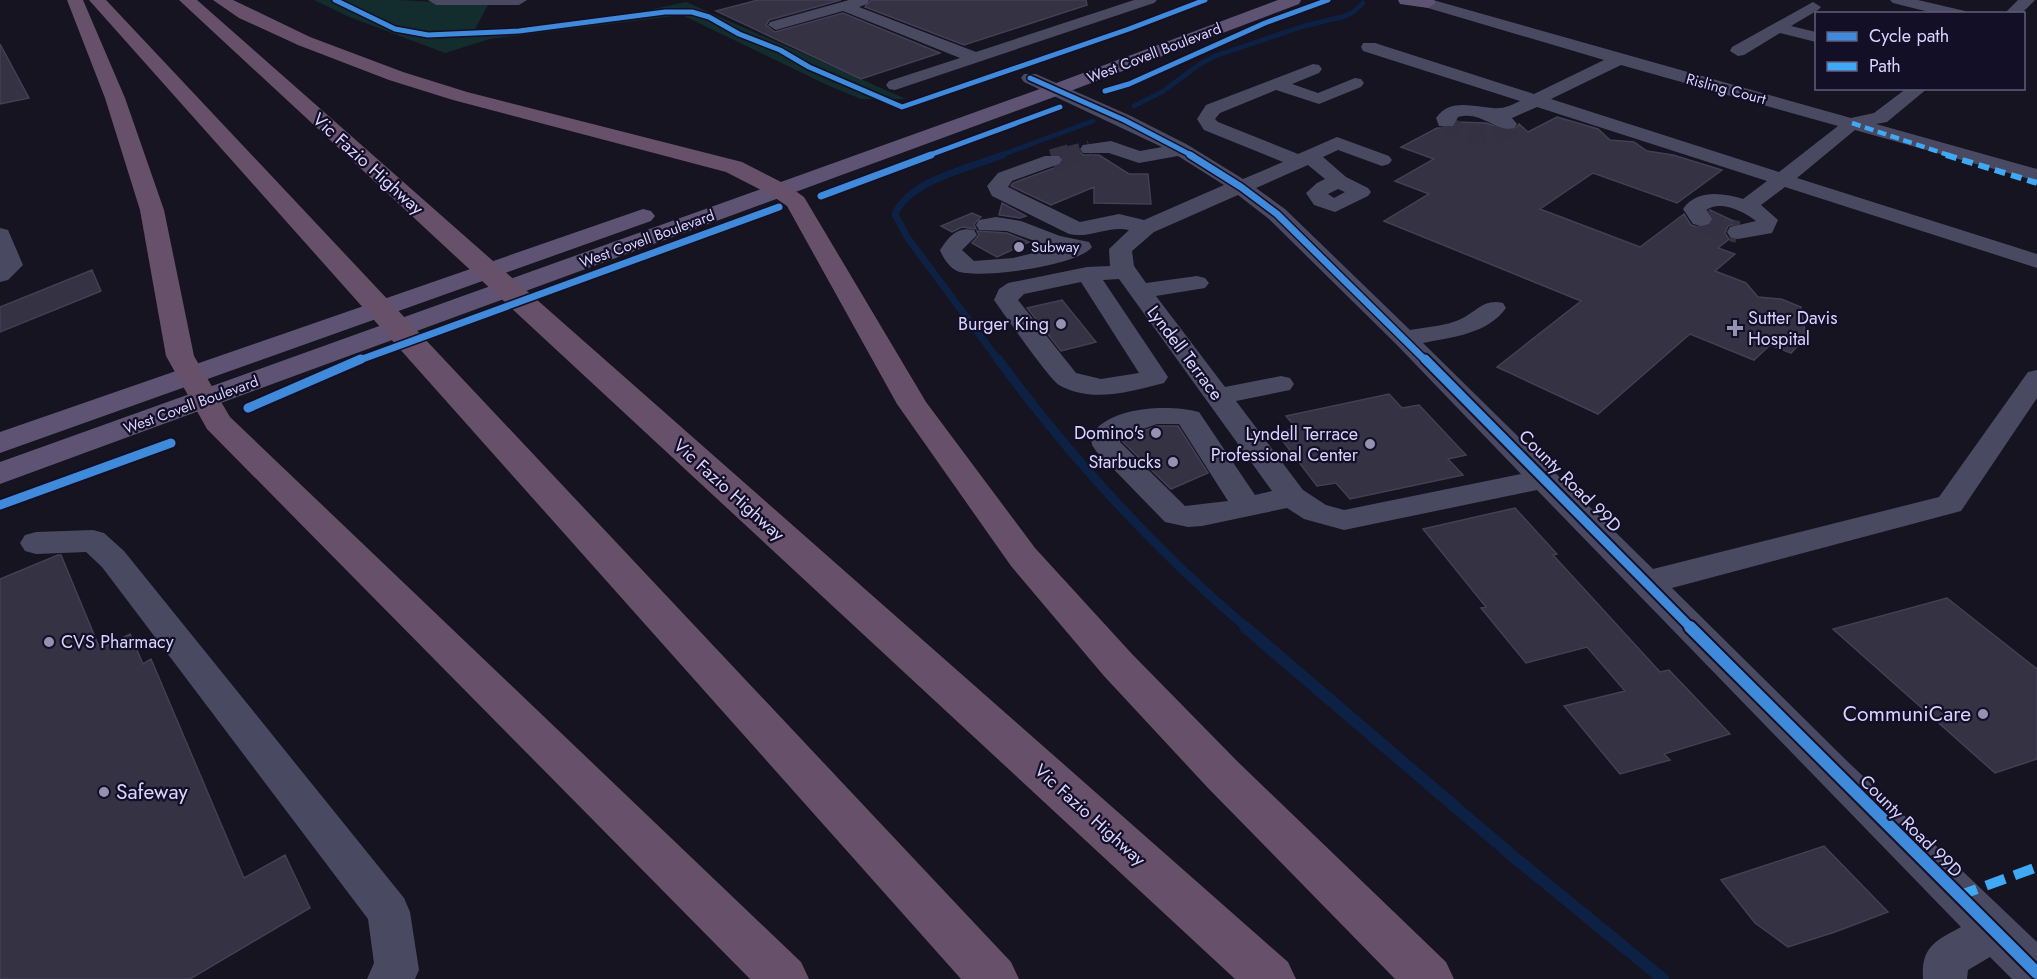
<svg xmlns="http://www.w3.org/2000/svg" width="2037" height="979" font-family="Jost,sans-serif">
	<style>
		.green { fill: #132c2d }
		.lines { fill: none; stroke-linecap: round; stroke-linejoin: round }
		.stream-far3 { stroke: #0d2144; stroke-width: 5 }
		.stream-far2 { stroke: #0d2144; stroke-width: 7 }
		.stream-far1 { stroke: #0d2144; stroke-width: 9 }
		.stream { stroke: #0d2144; stroke-width: 12 }
		.building { fill: #343243; stroke: #433f54; stroke-width: 1.5 }
		.minor-tunnel-far1 { stroke: #333142; stroke-width: 17; stroke-dasharray: 17 9; stroke-linecap: butt }
		.minor-tunnel { stroke: #333142; stroke-width: 22; stroke-dasharray: 22 11; stroke-linecap: butt }
		.minor { fill: #4a4962; fill-rule: evenodd }
		.major { fill: #5e5373; fill-rule: evenodd }
		.highway { fill: #67516a; fill-rule: evenodd }
		.quiet-far2 { stroke: #3fa9f5; stroke-width: 4.5; stroke-dasharray: 9 4.5; stroke-linecap: butt }
		.quiet-far1 { stroke: #3fa9f5; stroke-width: 6; stroke-dasharray: 11 6; stroke-linecap: butt }
		.quiet { stroke: #3fa9f5; stroke-width: 10; stroke-dasharray: 20 10; stroke-linecap: butt }
		.cycleway-far3-casing { stroke: #130f26; stroke-width: 8 }
		.cycleway-far2-casing { stroke: #130f26; stroke-width: 10 }
		.cycleway-far1-casing { stroke: #130f26; stroke-width: 13 }
		.cycleway-casing { stroke: #130f26; stroke-width: 16 }
		.cycleway-far3 { stroke: #408adc; stroke-width: 5 }
		.cycleway-far2 { stroke: #408adc; stroke-width: 7 }
		.cycleway-far1 { stroke: #408adc; stroke-width: 9 }
		.cycleway { stroke: #408adc; stroke-width: 12 }
		.poi-dot { fill: #9591b1; stroke: #130f26; stroke-width: 2 }
		.labels { text-anchor: middle; dominant-baseline: central; stroke-width: 4.5; stroke-linejoin: round; paint-order: stroke }
		.far-street-label { font-size: 15px; fill: #d9d4ff; stroke: #130f26 }
		.far-poi-label { font-size: 15px; fill: #d9d4ff; stroke: #130f26; text-anchor: start }
		.street-label { font-size: 18px; fill: #d9d4ff; stroke: #130f26 }
		.poi-label { font-size: 18px; fill: #d9d4ff; stroke: #130f26; text-anchor: end }
		.near-poi-label { font-size: 21px; fill: #d9d4ff; stroke: #130f26; text-anchor: end }
	</style>
	<rect width="100%" height="100%" fill="#161421"/>
	<!-- green -->
	<path class="green" d="M314,0h85l89,5 -14,26 71,-5 71,-9 70,-15 220,97h-45l-34,-14 -145,-70 -192,24 -45,14 -98,-37z"/>
	<g class="lines">
		<!-- stream-far3 -->
		<path class="stream-far3" d="M1134,106l28,-14 38,-28 15,-8 89,-30 38,-9 10,-4 11,-10
			M999,156l94,-35"/>
		<!-- stream-far2 -->
		<path class="stream-far2" d="M999,361l-92,-124 -12,-23c14,-33 76,-47 108,-59"/>
		<!-- stream-far1 -->
		<path class="stream-far1" d="M998,359c73,99 155,189 249,269"/>
		<!-- stream -->
		<path class="stream" d="M1245,627l270,231 148,121"/>
	</g>
	<!-- building -->
	<path class="building" d="M758,0h83l-72,20 -3,5 9,7 68,-19 97,40 -79,26 -145,-68z
		M871,0h215l1,5 -123,40 -99,-38z
		M0,44l29,54 -29,6z
		M1557,117l41,12 12,11 24,2 13,9 26,4 49,15 -45,33 -84,-30 -53,36 100,38 44,-33 7,11 9,3 10,-2 4,-6 -4,-10 28,13 -10,3 -3,7 4,6 -11,9 17,6 -20,17 31,12 12,14 23,2 20,8 5,30 -15,16 -21,-8 -16,15 -64,-26 -92,80 -101,-47 84,-66 -197,-80 45,-27 -34,-13 39,-22 -33,-12 36,-19h16l5,-6 28,1 22,8 7,-1 4,-6 9,8z
		M1078,149l5,6h16l30,19h19l3,30 -57,-1v-16l-43,18 -40,-19 2,-3 47,-17 4,-6 -4,-6z
		M1002,203l24,13 -6,2 -21,-3z
		M972,213l9,4 -7,7 2,5 -14,-2 -10,5 -11,-6z
		M977,231l30,2 22,9 -32,15 -25,-14 7,-8z
		M92,270l9,21 -101,41v-25z
		M1062,300l34,42 -35,9 -34,-43z
		M1389,394l13,14 17,-3 47,50 -18,4 15,16 -113,24 -14,-16 -19,3 -41,-54 20,-4 -10,-12z
		M1157,426h21l30,47 -37,16 -49,-48 2,-3z
		M1515,508l42,46 -4,1 107,117 9,-2 61,64 -66,20 6,6 -50,14 -56,-68 61,-15 -38,-44 -61,16 -45,-55 5,-1 -63,-78z
		M58,555h3l39,94 30,-15 13,30 8,-5 93,219 41,-23 25,53 -120,71h-190v-400z
		M1947,598l90,71v90l-42,14 -162,-144z
		M1824,846l64,66 -53,20 -47,15 -33,-24 -34,-43z"/>
	<g class="lines">
		<!-- minor-tunnel-far1 -->
		<path class="minor-tunnel-far1" d="M1446,122c17,16 42,18 62,8v-6
			M1064,156l26,-7"/>
		<!-- minor-tunnel -->
		<path class="minor-tunnel" d="M1052,160l18,-5
			M1701,219l16,8 21,5"/>
		<!-- minor -->
		<path class="minor" d="M428,0h99l-8,5h-83z
			M849,0h20l-2,4 -8,3 117,45 158,-52h23l-3,3 -259,87 -6,-1 -3,-4 3,-4 71,-23 -117,-47 -67,19 -8,-5 2,-3z
			M1408,0h25l418,118 23,-5 33,-25h21l-41,34 -11,2 161,45v12l-182,-51 -58,48 240,76v14l-252,-81 -24,18 17,15 -6,13 -34,6 -8,-2 -3,-5 3,-5 26,-6c-13,-10 -36,-21 -50,-11l6,9 -3,5 -8,2 -8,-2 -10,-15c14,-20 40,-16 60,-10l24,-18 -230,-74 -25,11 5,6 -2,4c-20,5 -33,-18 -57,-11l-5,9h-14l-3,-8c14,-20 37,-11 57,-10 10,1 17,-2 27,-7l-157,-50 -2,-4 2,-4h12l159,51 70,-34 -193,-57zM1621,65l217,61 -59,46 -228,-73z
			M1890,0h28l47,11 1,3h-29l-44,-11z
			M2018,0h17l-14,14h-17z
			M1813,2l8,5 -3,3 -27,16 25,6v10l-36,-9 -36,22 -6,1 -8,-5 2,-4z
			M1313,64l6,1 3,4 -3,4 -27,11 26,9 37,-15 6,1 3,4 -3,4 -42,17 -43,-14 -56,23 -5,6 3,3 80,32 39,-17 52,19 3,4 -3,4 -7,2 -44,-16 -15,7 23,20 22,11 3,4 -3,4 -33,16 -21,-7 -8,-12 11,-10 8,-4 -17,-14 -52,23 29,21 125,121c16,-3 37,-4 51,-11 15,-7 23,-21 42,-16l3,5c-18,26 -54,29 -83,35l230,226 286,-72 89,-125 9,-2v28l-76,113 -289,77 174,172 191,182v37h-25l-22,-22 -22,13 -1,9h-44c-2,-32 12,-38 38,-52l-424,-437 -193,40 -40,-11 -17,-11 -85,18 -14,1 -23,-5 -69,-71 -4,-6 -1,-10c19,-29 78,-31 108,-23l56,83 17,-4 -153,-212 -16,1 65,97 -4,6c-33,8 -72,21 -105,2 -10,-6 -55,-71 -65,-85l5,-11 9,-6 79,-16 23,-1 -1,-17 20,-19c-20,-5 -40,9 -60,4l-77,-38 -5,-10 11,-13 47,-17h14l3,4 -3,4 -47,17 -4,6 72,35 39,-8 25,6 80,-35 -46,-29 -39,7 -30,-10h-26l-3,-4 3,-4 28,-4 29,10 22,-4 -138,-65 -3,-4 3,-4h12l95,42 57,29 55,34 40,-17 -79,-32 -7,-11 9,-14zM1338,189l7,3 -11,6 -6,-4zM1238,195l31,24 127,125 125,130 -177,36 -18,-5 -23,-15 -67,-89 54,-11 4,-6 -4,-6 -9,-2 -56,11 -69,-91 49,-8 4,-5 -4,-5 -8,-2 -51,7 -12,-17 -2,-15 22,-19zM1081,282l58,91 -38,6 -25,-6 -58,-73 6,-6zM1157,424h22l49,77 -43,5 -65,-64v-4l3,-2z
			M996,217l25,4 39,15 29,6 3,5c-12,18 -113,33 -135,24 -8,-4 -14,-13 -17,-21 9,-13 16,-24 34,-20l3,5 -15,15 12,11 39,-3 41,-10 -47,-17 -28,-1 -3,-5 3,-5z
			M0,228l8,2 15,35 -15,15 -8,2z
			M93,530l11,3 20,18 280,347 6,14 9,58 -4,9h-48l7,-16 -6,-44 -266,-352 -16,-15 -50,2 -11,-3 -5,-8 5,-8 11,-3z"/>
		<!-- major -->
		<path class="major" d="M1278,0h23l-2,4 -234,89 -1065,391v-22l1051,-377z
			M1398,0h36l2,3 -8,5 -28,-4z
			M643,209l8,2 4,5 -4,5 -651,232v-21z"/>
		<!-- highway -->
		<path class="highway" d="M67,0h16l42,98 39,112 30,146 36,61 571,545 8,17h-59l-543,-550 -41,-73 -26,-146 -35,-112z
			M89,0h17l905,962 8,17h-58z
			M179,0h18l1091,962 8,17h-61z
			M213,0h20l77,37 93,35 64,20 275,70 45,23 17,12 122,205 109,146 97,106 106,108 208,200 8,17h-59l-187,-191 -104,-112 -93,-110 -114,-162 -110,-198 -16,-11 -45,-23 -273,-72 -64,-20 -91,-35 -59,-27z"/>
		<!-- quiet-far2 -->
		<path class="quiet-far2" d="M1852,123l99,33"/>
		<!-- quiet-far1 -->
		<path class="quiet-far1" d="M1946,155l91,28"/>
		<!-- quiet -->
		<path class="quiet" d="M1958,896l79,-29"/>
		<!-- cycleway-far3 casing -->
		<g class="cycleway-far3-casing">
			<path id="cycleway-far3" d="M335,0l60,29 33,6 91,-4 146,-19h27l17,5 30,17 41,16 29,17 93,40 227,-78 76,-29
				M1030,78l94,42 69,36
				M1105,91l24,-7 136,-61 63,-23
				M927,156l133,-49"/>
		</g>
		<!-- cycleway-far2 casing -->
		<g class="cycleway-far2-casing">
			<path id="cycleway-far2" d="M1190,155l51,32 36,27 149,147
				M821,196l110,-41
				M357,361l422,-154"/>
		</g>
		<!-- cycleway-far1 casing -->
		<g class="cycleway-far1-casing">
			<path id="cycleway-far1" d="M1425,359l266,269
				M248,408l113,-49
				M0,505l171,-62"/>
		</g>
		<!-- cycleway casing -->
		<g class="cycleway-casing">
			<path id="cycleway" d="M1690,627l347,346"/>
		</g>
		<!-- cycleway-far3 -->
		<use href="#cycleway-far3" class="cycleway-far3"/>
		<!-- cycleway-far2 -->
		<use href="#cycleway-far2" class="cycleway-far2"/>
		<!-- cycleway-far1 -->
		<use href="#cycleway-far1" class="cycleway-far1"/>
		<!-- cycleway -->
		<use href="#cycleway" class="cycleway"/>
	</g>
	<!-- markers -->
	<g class="poi-dot">
		<circle cx="1019" cy="247" r="6"/>
		<circle cx="1061" cy="324" r="6"/>
		<path d="M1732 319h6v6h6v6h-6v6h-6v-6h-6v-6h6z"/>
		<circle cx="1156" cy="433" r="6"/>
		<circle cx="1370" cy="444" r="6"/>
		<circle cx="1173" cy="462" r="6"/>
		<circle cx="49" cy="642" r="6"/>
		<circle cx="1983" cy="714" r="6"/>
		<circle cx="104" cy="792" r="6"/>
	</g>
	<g class="labels">
		<!-- far-street labels -->
		<g class="far-street-label">
			<text transform="translate(1154 53) rotate(-21)">West Covell Boulevard</text>
			<text transform="translate(1726 89) rotate(15)">Risling Court</text>
			<text transform="translate(647 239) rotate(-20)">West Covell Boulevard</text>
			<text transform="translate(191 405) rotate(-20)">West Covell Boulevard</text>
		</g>
		<!-- far-poi labels -->
		<g class="far-poi-label">
			<text x="1031" y="247">Subway</text>
		</g>
		<!-- street labels -->
		<g class="street-label">
			<text transform="translate(368 164) rotate(42)">Vic Fazio Highway</text>
			<text transform="translate(1185 353) rotate(53)">Lyndell Terrace</text>
			<text transform="translate(1570 481) rotate(45)">County Road 99D</text>
			<text transform="translate(729 490) rotate(42)">Vic Fazio Highway</text>
			<text transform="translate(1090 815) rotate(42)">Vic Fazio Highway</text>
			<text transform="translate(1911 826) rotate(45)">County Road 99D</text>
		</g>
		<!-- poi labels -->
		<g class="poi-label">
			<text x="1748" y="318" text-anchor="start">Sutter Davis<tspan x="1748" dy="21">Hospital</tspan></text>
			<text x="1049" y="324">Burger King</text>
			<text x="1144" y="433">Domino's</text>
			<text x="1358" y="434">Lyndell Terrace<tspan x="1358" dy="21">Professional Center</tspan></text>
			<text x="1161" y="462">Starbucks</text>
			<text x="61" y="642" text-anchor="start">CVS Pharmacy</text>
		</g>
		<!-- near-poi labels -->
		<g class="near-poi-label">
			<text x="1971" y="714">CommuniCare</text>
			<text x="116" y="792" text-anchor="start">Safeway</text>
		</g>
	</g>
	<!-- legend -->
	<rect x="1815" y="12" width="210" height="78" fill="#130f26" stroke="#625e7d" stroke-width="1.5"/>
	<rect x="1827" y="32" width="30" height="9" fill="#408adc" stroke="#625e7d" stroke-width="1.5"/>
	<text x="1869" y="42" font-size="18" fill="#d9d4ff">Cycle path</text>
	<rect x="1827" y="62" width="30" height="9" fill="#3fa9f5" stroke="#625e7d" stroke-width="1.5"/>
	<text x="1869" y="72" font-size="18" fill="#d9d4ff">Path</text>
</svg>
